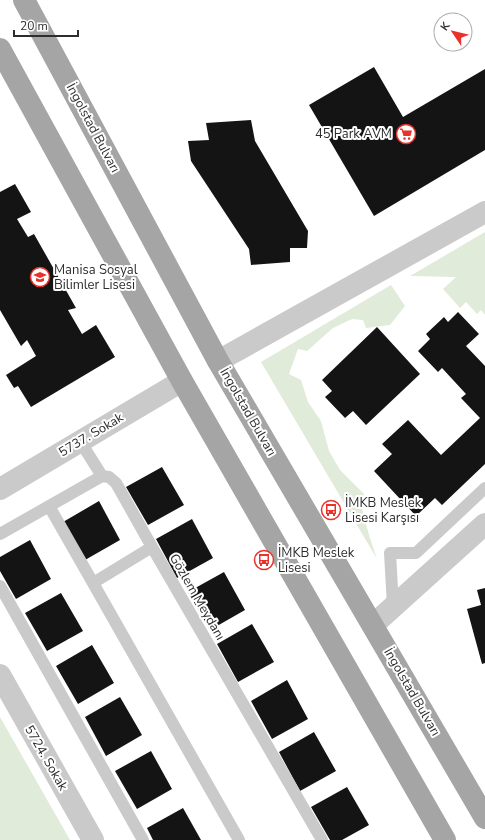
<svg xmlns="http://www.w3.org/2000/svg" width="485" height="840" font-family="'Nunito Sans',sans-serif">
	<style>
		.green { fill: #e1ebda }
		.building { fill: #141414 }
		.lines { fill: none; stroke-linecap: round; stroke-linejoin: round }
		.service { stroke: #cacaca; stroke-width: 12 }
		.minor { stroke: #cacaca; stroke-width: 22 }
		.primary { stroke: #a5a5a5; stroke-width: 22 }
		.labels { text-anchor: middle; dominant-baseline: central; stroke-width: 4; stroke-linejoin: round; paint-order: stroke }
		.street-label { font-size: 13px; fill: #2d2d2d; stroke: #fff }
		.poi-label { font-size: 13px; fill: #2d2d2d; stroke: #fff; text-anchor: start }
	</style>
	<rect width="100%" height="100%" fill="#fff"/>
	<!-- green -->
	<path class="green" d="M485,232v83l-4,-5 -4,4 -11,-12 -6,6 -17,-19 13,-12 -46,-1z
		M391,285l14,21 -15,19 -24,3 -3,-8 -11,-1 -19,9 -26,23 -9,-2 -9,25 12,6 7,22 13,19 8,30 11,19 24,24 -2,14 7,27 8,24 -116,-197z
		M0,717l70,123h-70z"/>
	<!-- building -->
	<path class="building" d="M374,67l29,50 82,-48v81l-111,66 -65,-111z
		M251,120l4,21 53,90 -1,17h-17v14l-39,3 -2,-16 -58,-88 -3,-20 21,-1 -3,-17z
		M15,184l16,28 -14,7 11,18 6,-3 42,74 -8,2 14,24 14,-9 19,32 -84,50 -13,-21 -4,2 -8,-13 30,-19 -9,-16 -6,6 -21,-36v-118z
		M458,312l21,22 -13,12 19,20v98l-43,41 -7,-7 -19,18 -42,-45 18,-17 -10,-10 26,-24 33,35 39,-37 -19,-20 5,-4 -24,-26 -4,4 -20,-21 12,-12 -4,-5 18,-17 4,5z
		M377,327l43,47 -54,51 -13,-14 -8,7 -20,-21 7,-6 -10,-11z
		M162,467l22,38 -36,20 -22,-38z
		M99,501l21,39 -35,20 -22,-38z
		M192,519l21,39 -36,20 -21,-39z
		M30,540l21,39 -35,20 -16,-28v-14z
		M224,572l21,38 -35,20 -22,-38z
		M485,588v75l-3,1 -15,-55 14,-4 -4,-15z
		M61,593l22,38 -36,20 -22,-38z
		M252,624l22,38 -36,20 -21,-38z
		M92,645l22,38 -36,21 -22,-38z
		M287,680l21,39 -36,20 -21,-38z
		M120,697l22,38 -36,21 -21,-39z
		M314,732l22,39 -36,20 -21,-39z
		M151,751l21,38 -35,20 -22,-38z
		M347,787l22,38 -27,15h-12l-19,-33z
		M183,808l18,32h-48l-6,-12z"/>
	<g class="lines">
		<!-- service -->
		<path class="service" d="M80,441l22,35
			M49,506l44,77
			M0,534l102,-58 7,1 7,6 36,64 170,293
			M152,547l-59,36 146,257
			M0,586l143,254
			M393,606l-3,-53h26l69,-65"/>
		<!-- minor -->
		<path class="minor" d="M218,361l267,-149
			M0,489l182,-108
			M373,625l112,-101
			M0,675l93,165"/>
		<!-- primary -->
		<path class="primary" d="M24,0l194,361 267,457
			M0,49l182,332 263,459"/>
	</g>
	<!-- icons -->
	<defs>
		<g id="supermarket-ring" transform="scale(1)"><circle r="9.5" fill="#fff" stroke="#e9322a" stroke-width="1.5"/><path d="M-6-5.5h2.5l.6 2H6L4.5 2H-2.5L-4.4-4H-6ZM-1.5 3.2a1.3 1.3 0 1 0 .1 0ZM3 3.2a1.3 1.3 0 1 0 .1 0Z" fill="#e9322a"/></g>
		<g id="school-ring" transform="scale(1)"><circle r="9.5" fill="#fff" stroke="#e9322a" stroke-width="1.5"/><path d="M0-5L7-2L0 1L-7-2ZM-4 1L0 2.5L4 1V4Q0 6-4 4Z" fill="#e9322a"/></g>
		<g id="bus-ring" transform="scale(1)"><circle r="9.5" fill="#fff" stroke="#e9322a" stroke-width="1.5"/><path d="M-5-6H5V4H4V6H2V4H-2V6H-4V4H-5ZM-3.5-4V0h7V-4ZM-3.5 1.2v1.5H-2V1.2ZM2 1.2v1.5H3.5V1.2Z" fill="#e9322a"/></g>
	</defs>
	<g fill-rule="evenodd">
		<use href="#supermarket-ring" x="406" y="134"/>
		<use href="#school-ring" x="40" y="277"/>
		<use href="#bus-ring" x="331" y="510"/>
		<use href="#bus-ring" x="264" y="560"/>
	</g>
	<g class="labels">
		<!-- street labels -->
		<g class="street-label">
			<text transform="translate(93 128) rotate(62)">İngolstad Bulvarı</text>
			<text transform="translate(248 412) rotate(60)">İngolstad Bulvarı</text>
			<text transform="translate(91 435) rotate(-31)">5737. Sokak</text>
			<text transform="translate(197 597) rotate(60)">Gözlem Meydanı</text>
			<text transform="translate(412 692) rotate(60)">İngolstad Bulvarı</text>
			<text transform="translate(46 758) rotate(60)">5724. Sokak</text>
		</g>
		<!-- poi labels -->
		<g class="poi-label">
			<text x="392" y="134" text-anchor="end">45 Park AVM</text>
			<text x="54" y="270">Manisa Sosyal<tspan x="54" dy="15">Bilimler Lisesi</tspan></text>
			<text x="345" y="503">İMKB Meslek<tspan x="345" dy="15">Lisesi Karşısı</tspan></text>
			<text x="278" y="553">İMKB Meslek<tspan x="278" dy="15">Lisesi</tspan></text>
		</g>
	</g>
	<!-- north arrow -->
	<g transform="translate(453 32) rotate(305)"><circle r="19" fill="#ffffff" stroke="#ababab"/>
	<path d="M0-3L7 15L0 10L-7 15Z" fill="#e9322a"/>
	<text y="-6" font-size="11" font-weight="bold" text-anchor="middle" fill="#2d2d2d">K</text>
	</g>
	<!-- scale -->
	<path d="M14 30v6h64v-6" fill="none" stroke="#2d2d2d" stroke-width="2"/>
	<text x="20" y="30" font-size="12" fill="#2d2d2d" stroke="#ffffff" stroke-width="3" paint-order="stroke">20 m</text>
</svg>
